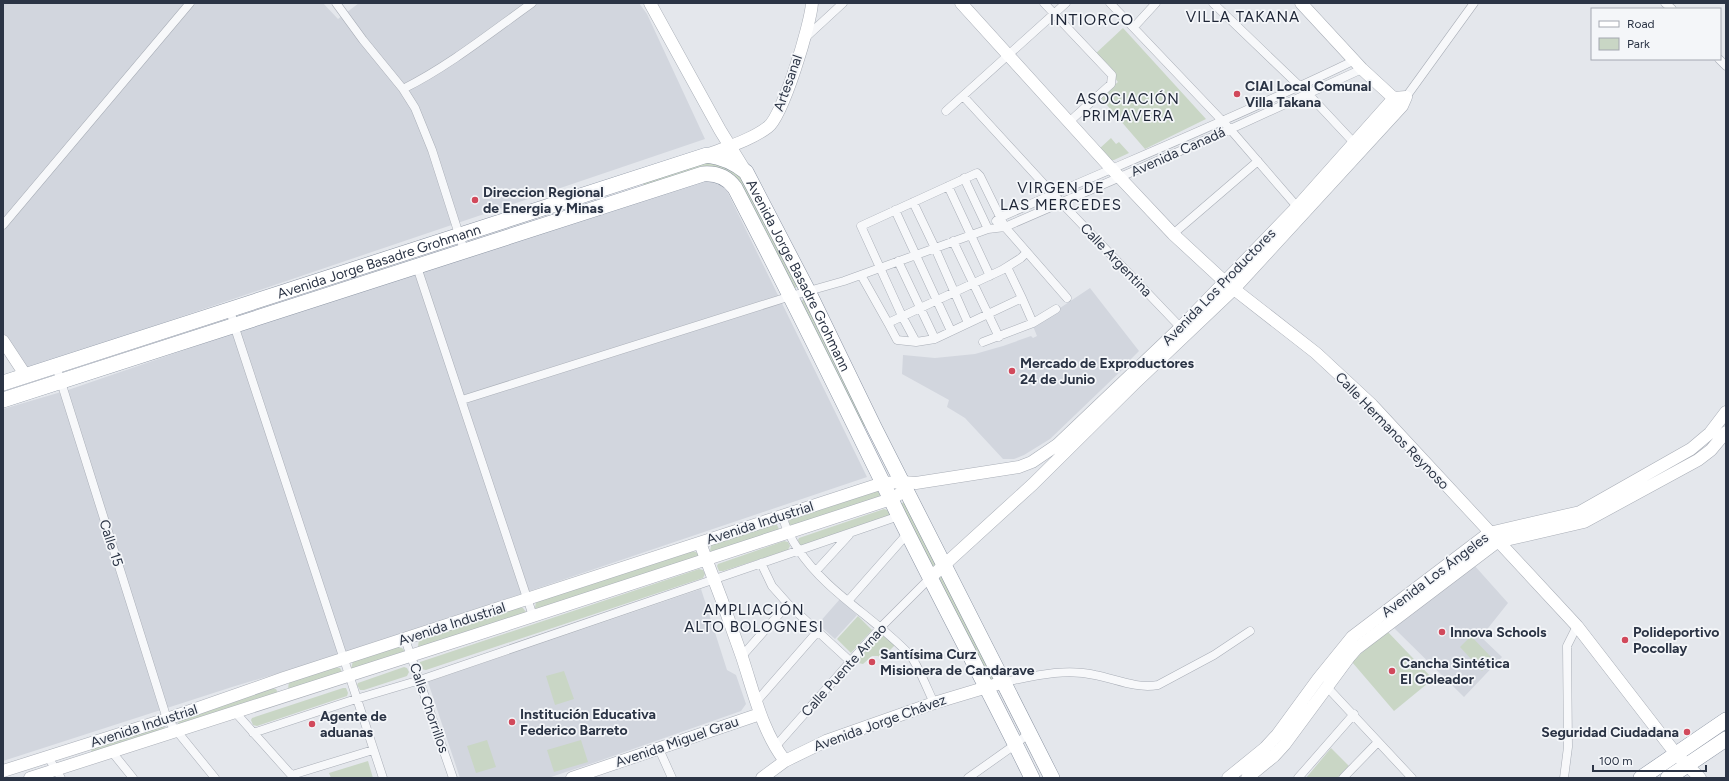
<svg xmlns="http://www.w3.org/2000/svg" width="1729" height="781" font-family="Figtree,sans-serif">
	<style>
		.built { fill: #d2d6de }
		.green { fill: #c9d6c5 }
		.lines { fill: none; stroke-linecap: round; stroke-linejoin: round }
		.street-casing { stroke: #a9aeb7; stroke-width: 9 }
		.secondary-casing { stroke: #a9aeb7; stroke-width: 13 }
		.highway-casing { stroke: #8b94a3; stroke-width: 16 }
		.street { stroke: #f7f8fa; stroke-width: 8 }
		.secondary { stroke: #fff; stroke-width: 12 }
		.highway { stroke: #fff; stroke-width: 15 }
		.poi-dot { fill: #d1495b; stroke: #f4f6f9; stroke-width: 1.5 }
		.labels { text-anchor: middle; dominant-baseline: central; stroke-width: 3.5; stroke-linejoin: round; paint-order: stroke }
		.street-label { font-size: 14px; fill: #2b3445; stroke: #f4f6f9 }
		.poi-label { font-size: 14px; font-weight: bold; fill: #2b3445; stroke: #f4f6f9; text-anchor: start }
		.neighbourhood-label { font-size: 15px; letter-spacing: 1px; fill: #1d2536; stroke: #f4f6f9 }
		.quarter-label { font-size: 16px; letter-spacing: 1px; fill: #1d2536; stroke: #f4f6f9 }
	</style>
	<rect width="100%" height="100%" fill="#e4e7ec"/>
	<!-- built -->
	<path class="built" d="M3,3h320l15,16 21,-16h280l8,11 58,125 -678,230 -24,-32z
		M704,177l13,4 8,6 142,290 -518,175 -117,35 -229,74v-352l65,-19 157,-54z
		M1090,288l49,63 -10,10 -4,6 -75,72 -26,16 -10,4h-11l-38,-41 -18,-11 2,-7 -47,-26 1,-19 32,3 40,-4 28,-8 28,-10 2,2 4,-2 -4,-10z
		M1474,565l34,38 -27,34 21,20 -38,40 -70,-69z
		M701,589l26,81 9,5 10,29 -5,7 -145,51 -48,16h-88l-32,-96z
		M840,599l17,16 -22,24 -17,-15z"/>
	<!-- green -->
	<path class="green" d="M1123,28l83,91 -61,30 -45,-52 18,-15 -24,-27z
		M1111,138l5,6 3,-2 10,11 -15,7h-5l-10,-11z
		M701,162h12l25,11 59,110v4l-4,2 -61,-112 -89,11v-3l2,-5z
		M803,300h4l60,124 -3,3 -64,-125z
		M873,491h5l2,4 -1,4 -87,28 -4,-1 2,-8z
		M904,502l34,60 -3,6 -4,-2 -30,-62z
		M884,509l3,1 3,4 -2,4 -84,27h-4l-2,-5 1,-2z
		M772,524l5,1 2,4 -2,3 -67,20 1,-7z
		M784,541l4,1 2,4 -2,4 -65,21h-4l-2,-5 1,-2z
		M691,551l5,1 3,3 -5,4 -155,50 -4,-1 1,-7z
		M699,569l4,1 2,4 -2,4 -277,92 -5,-1 -2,-5 1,-2z
		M942,576l53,101 -4,3 -4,-1 -48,-101z
		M519,607l4,1 3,4 -4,4 -100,32 -4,-1 1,-8z
		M858,616l14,14 -21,23 -14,-14z
		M1386,630l47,49 -39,32 -42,-49z
		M881,634l14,11 -14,14 -3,-3h-6l-9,8 -9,-2z
		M1471,636l22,23 -11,12 -22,-24z
		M398,647l4,1 3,3 -54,18 2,-8z
		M335,667l5,1 2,4 -54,17 1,-7z
		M404,667l3,1 2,4 -2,4 -43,14h-4l-3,-5 1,-2z
		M564,671l10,28 -19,6 -9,-29z
		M271,688l5,1 2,4 -100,33 1,-8z
		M343,688h3l2,5 -1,3 -90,30 -4,-1 -2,-5 1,-2z
		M164,726l2,4 -75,24 1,-8z
		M487,740l9,27 -20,6 -9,-27z
		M581,740l7,22 -34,10 -7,-22z
		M1331,748l18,18 -12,12h-31z
		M368,761l5,17h-42l-2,-5z"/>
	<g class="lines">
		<!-- street casing -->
		<g class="street-casing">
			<path id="street" d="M336,3l27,37 40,49 12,19 17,42 32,100
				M1044,3l68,72 -1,9 -41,37
				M1110,3l120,126 70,81
				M1213,3l100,96 44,47
				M1665,3l7,6
				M1134,27l22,-24
				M804,39l39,-36
				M1719,59l7,7
				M403,89c46,-23 87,-56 129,-86
				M963,96l90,98 130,136
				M1406,97l68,-94
				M946,111l120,-108
				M964,178l24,51
				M948,186l42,90
				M913,202l22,46 33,75
				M895,210l56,121
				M996,221l3,-3c119,-53 239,-101 356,-158
				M3,225l187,-222
				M1173,234l85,-73
				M953,241l46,96
				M898,261l37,78
				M416,264l117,352
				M1007,267l15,31
				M861,275l27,48 114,-53 19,-12 6,-6
				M230,309l4,16 149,453
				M888,323l9,17 19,2
				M1033,323l-11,-25 -87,41 -19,3 -14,-26 -41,-90 116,-53 3,3 25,51 62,71
				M983,342l50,-19 23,-14
				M56,366l111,353 48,59
				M462,400l329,-104 53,-15 144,-52 17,-2 219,-95 138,-63
				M782,516c4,12 9,23 16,33 28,43 76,68 111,105 8,8 19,37 25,49
				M761,563l11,23 16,18 63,58
				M816,571l33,-36
				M848,601l60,-68
				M405,639l48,139
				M742,656l46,-52
				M1004,682c30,-6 61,-14 91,-7 21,4 41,14 63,10l56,-30 36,-24
				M1327,687l85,91
				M756,702l62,-71
				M235,712l59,66
				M253,733l103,-34 64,-19 479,-164
				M775,747l106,-120 50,-50
				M659,749l13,29
				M112,752l21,26
				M48,757l13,21
				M292,775l81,-25
				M968,778l48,-34 14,-12
				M1298,778l56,-64
				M1343,778l35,-36
				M1564,778l4,-31 -1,-101 10,-20"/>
		</g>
		<!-- secondary casing -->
		<g class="secondary-casing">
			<path id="secondary" d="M650,3l70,127 24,39
				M961,3l147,162 65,69 52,48 91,71 56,52 205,221 99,128 24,24
				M1301,3l61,66 37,34
				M707,155c20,-8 44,-15 61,-28 15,-11 43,-104 44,-124
				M3,341l23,35
				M700,543c15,38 29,76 42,114 12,36 20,74 43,104
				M931,577l102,-93 101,-100 100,-95 168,-183 4,-9
				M3,771l164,-52 117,-41 599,-195 19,-1 14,1 103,-16 13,-5 25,-17 124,-118 116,-120 97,-109 12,-1
				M30,778l439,-141 422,-138 15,-9
				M572,778l188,-64
				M762,778l23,-17 41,-20 108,-38 70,-21
				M1228,778l37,-30 12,-13 41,-56 34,-42 137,-104 91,-21 111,-63 19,-16 16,-21
				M1247,778l27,-22 11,-12 65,-88 6,-7 141,-107 87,-20 114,-62 13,-10 15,-18"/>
		</g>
		<!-- highway casing -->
		<g class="highway-casing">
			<g id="highway">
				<path id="s1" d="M3,383l704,-228c15,2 27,7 39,17l62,119 66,136 178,351"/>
				<path d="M3,400l700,-226c13,-1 24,3 32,14 56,108 110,217 163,326 44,89 91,176 134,264"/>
				<path d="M1641,778l85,-58"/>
				<path d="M1668,778l58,-39"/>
			</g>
		</g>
		<!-- street -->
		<use href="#street" class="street"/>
		<!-- secondary -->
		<use href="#secondary" class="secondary"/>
		<!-- highway -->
		<use href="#highway" class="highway"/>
	</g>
	<!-- markers -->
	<g class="poi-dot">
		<circle cx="1237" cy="94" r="4"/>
		<circle cx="475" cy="200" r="4"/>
		<circle cx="1012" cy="371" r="4"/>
		<circle cx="1442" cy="632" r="4"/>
		<circle cx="1625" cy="640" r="4"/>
		<circle cx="872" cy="662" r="4"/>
		<circle cx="1392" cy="671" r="4"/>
		<circle cx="512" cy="722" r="4"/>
		<circle cx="312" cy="724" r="4"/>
		<circle cx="1687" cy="732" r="4"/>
	</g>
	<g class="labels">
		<!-- street labels -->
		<g class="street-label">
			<text transform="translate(788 83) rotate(-70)">Artesanal</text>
			<text transform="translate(1178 152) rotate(-24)">Avenida Canadá</text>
			<text transform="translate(1116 260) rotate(46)">Calle Argentina</text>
			<text stroke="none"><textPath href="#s1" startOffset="395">Avenida Jorge Basadre Grohmann</textPath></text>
			<text stroke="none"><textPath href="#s1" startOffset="899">Avenida Jorge Basadre Grohmann</textPath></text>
			<text transform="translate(1219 287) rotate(-46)">Avenida Los Productores</text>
			<text transform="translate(1392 431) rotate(46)">Calle Hermanos Reynoso</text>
			<text transform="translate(760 523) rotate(-18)">Avenida Industrial</text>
			<text transform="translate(111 543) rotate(72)">Calle 15</text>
			<text transform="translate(1435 575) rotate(-37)">Avenida Los Ángeles</text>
			<text transform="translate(452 624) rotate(-18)">Avenida Industrial</text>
			<text transform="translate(844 670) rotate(-48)">Calle Puente Arnao</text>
			<text transform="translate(429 708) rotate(71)">Calle Chorrillos</text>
			<text transform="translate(880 723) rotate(-20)">Avenida Jorge Chávez</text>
			<text transform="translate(144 726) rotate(-18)">Avenida Industrial</text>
			<text transform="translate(677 742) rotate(-19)">Avenida Miguel Grau</text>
		</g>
		<!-- poi labels -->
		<g class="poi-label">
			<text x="1245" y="86">CIAI Local Comunal<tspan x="1245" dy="16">Villa Takana</tspan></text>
			<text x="483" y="192">Direccion Regional<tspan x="483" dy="16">de Energia y Minas</tspan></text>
			<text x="1020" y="363">Mercado de Exproductores<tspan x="1020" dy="16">24 de Junio</tspan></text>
			<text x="1450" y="632">Innova Schools</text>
			<text x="1633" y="632">Polideportivo<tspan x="1633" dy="16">Pocollay</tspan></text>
			<text x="880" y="654">Santísima Curz<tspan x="880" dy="16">Misionera de Candarave</tspan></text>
			<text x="1400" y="663">Cancha Sintética<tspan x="1400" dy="16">El Goleador</tspan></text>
			<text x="520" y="714">Institución Educativa<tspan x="520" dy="16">Federico Barreto</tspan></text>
			<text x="320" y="716">Agente de<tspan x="320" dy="16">aduanas</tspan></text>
			<text x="1679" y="732" text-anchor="end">Seguridad Ciudadana</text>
		</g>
		<!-- neighbourhood labels -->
		<g class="neighbourhood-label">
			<text x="1243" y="17">VILLA TAKANA</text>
			<text x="1128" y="99">ASOCIACIÓN<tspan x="1128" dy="17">PRIMAVERA</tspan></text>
			<text x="1061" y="188">VIRGEN DE<tspan x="1061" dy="17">LAS MERCEDES</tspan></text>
			<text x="754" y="610">AMPLIACIÓN<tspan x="754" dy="17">ALTO BOLOGNESI</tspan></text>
		</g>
		<!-- quarter labels -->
		<g class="quarter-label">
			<text x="1092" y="19">INTIORCO</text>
		</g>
	</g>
	<!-- border -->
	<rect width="1729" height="781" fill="none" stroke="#2b3445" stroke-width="8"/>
	<!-- legend -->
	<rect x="1591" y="8" width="130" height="52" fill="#f4f6f9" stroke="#a4a8b1"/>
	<rect x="1599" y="21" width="20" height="6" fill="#ffffff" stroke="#a4a8b1"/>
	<text x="1627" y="28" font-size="12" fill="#2b3445">Road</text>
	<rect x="1599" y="38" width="20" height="12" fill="#c9d6c5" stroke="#a4a8b1"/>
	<text x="1627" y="48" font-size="12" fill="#2b3445">Park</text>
	<!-- scale -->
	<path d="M1593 765v6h113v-6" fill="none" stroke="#2b3445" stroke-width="2"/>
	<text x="1599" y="765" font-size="12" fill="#2b3445" stroke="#f4f6f9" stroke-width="3" paint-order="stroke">100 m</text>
</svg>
